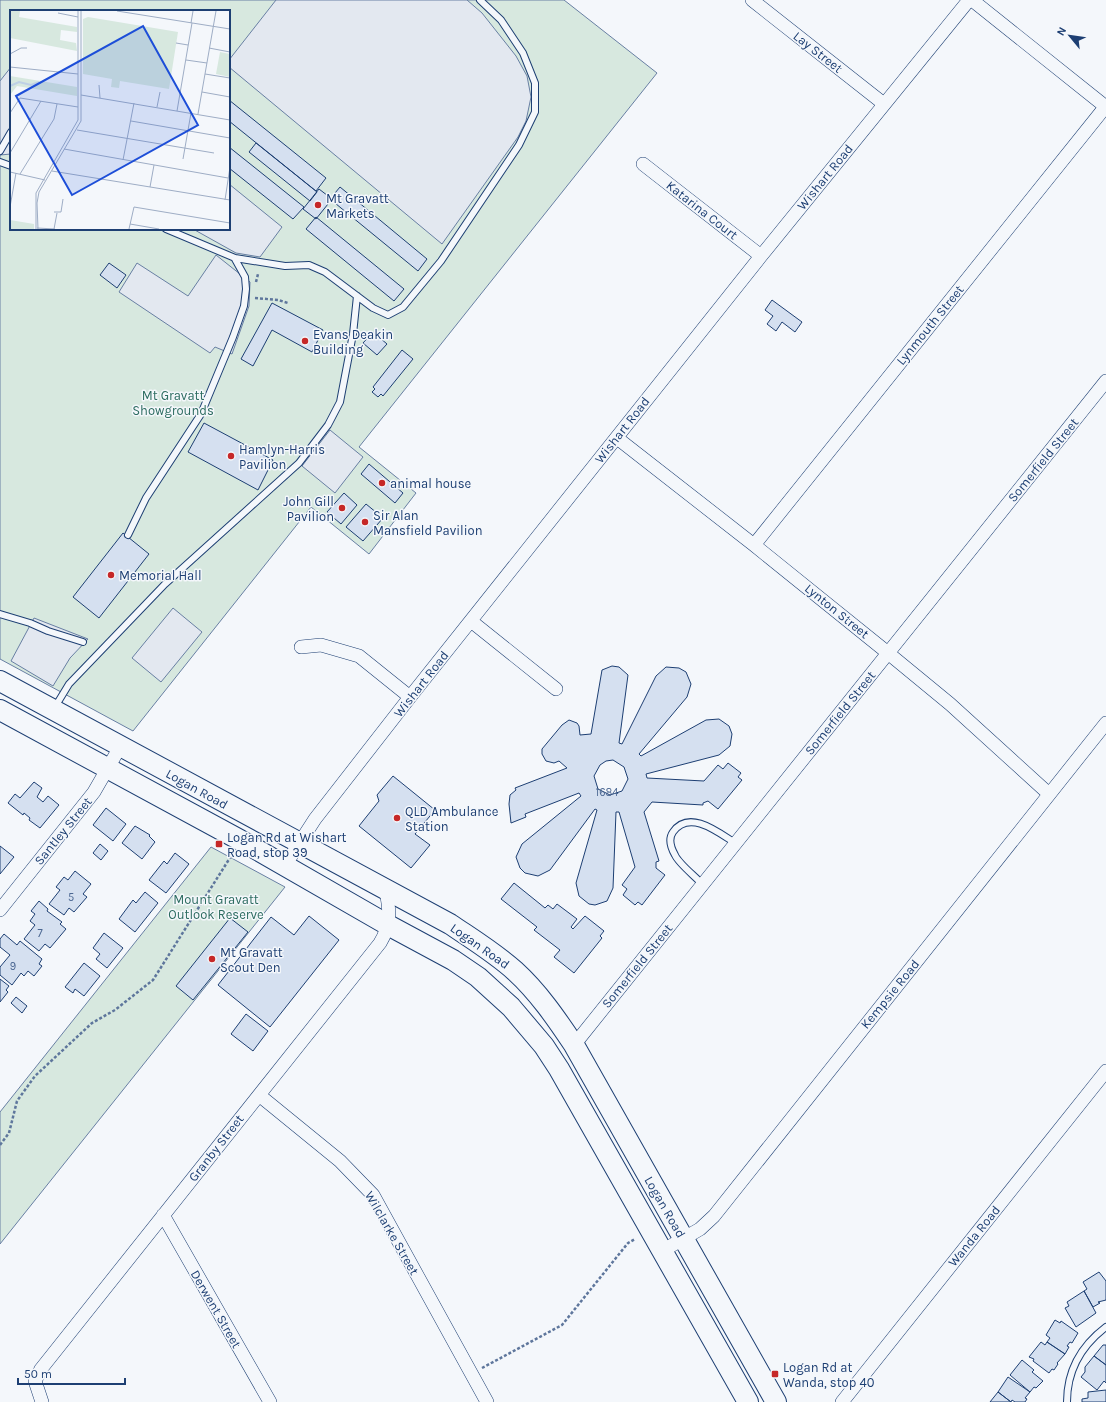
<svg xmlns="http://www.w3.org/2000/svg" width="1106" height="1402" font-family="Karla,sans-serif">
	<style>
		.green { fill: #d7e8df; stroke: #687fa3; fill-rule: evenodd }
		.parking { fill: #e3e8f0; stroke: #687fa3 }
		.building { fill: #d5e0f0; stroke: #1d3f73; fill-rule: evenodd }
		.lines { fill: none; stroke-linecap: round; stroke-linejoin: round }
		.service-casing { stroke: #1d3f73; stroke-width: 8 }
		.minor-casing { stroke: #1d3f73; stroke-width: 14 }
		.primary-casing { stroke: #1d3f73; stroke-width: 22 }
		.path { stroke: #5e769c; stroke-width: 2.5; stroke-dasharray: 3 2; stroke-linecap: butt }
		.service { stroke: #f4f7fb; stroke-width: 6 }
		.minor { stroke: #f4f7fb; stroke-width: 13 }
		.primary { stroke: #f4f7fb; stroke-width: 20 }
		.poi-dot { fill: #c62828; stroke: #f4f7fb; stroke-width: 1.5 }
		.labels { text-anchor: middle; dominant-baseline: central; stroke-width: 3; stroke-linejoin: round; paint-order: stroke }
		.number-label { font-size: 11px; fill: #4b6792 }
		.street-label { font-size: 13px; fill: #1d3f73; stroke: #f4f7fb }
		.poi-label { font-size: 13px; fill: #1d3f73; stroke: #f4f7fb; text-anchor: start }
		.park-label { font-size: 13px; fill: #2c6c60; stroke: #f4f7fb }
		.inset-river { fill: none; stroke: #bed0e5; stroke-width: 2 }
		.inset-road { fill: none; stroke: #9eadc5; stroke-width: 1 }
		.view { fill: #1d4ed8; fill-opacity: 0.15; stroke: #1d4ed8; stroke-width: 2 }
		.inset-edge { fill: none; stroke: #1d3f73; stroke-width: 2 }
	</style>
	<rect width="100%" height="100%" fill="#f4f7fb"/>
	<!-- green -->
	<path class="green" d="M0,0h564l93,73 -298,374 57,46 -47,61 -58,-47 -178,224 -133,-72zM11,11h218v218h-218z
		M211,847l74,40 -285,357v-132z"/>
	<!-- parking -->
	<path class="parking" d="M276,0h191l15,13 34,43 11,20 4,21 -5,24 -8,16 -76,107 -213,-177v-7z
		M11,67v87l-11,1v-74z
		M229,184l53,43 -22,30 -24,-4 -43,-24h36z
		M216,255l34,27 -1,24 -17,48 -17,-7 -5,6 -91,-61 18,-29 51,33z
		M330,430l33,27 -28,36 -33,-27z
		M173,608l29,24 -41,50 -29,-24z
		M34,618l54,21 -18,19 -17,28 -42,-25z"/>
	<!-- building -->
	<path class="building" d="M229,100l97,78 -10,13 -87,-70z
		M256,143l61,49 -7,9 -61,-49z
		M229,147l75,60 -11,12 -64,-51z
		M340,187l87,72 -9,12 -88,-72z
		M319,189l13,10 -16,20 -13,-10z
		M316,217l88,72 -10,12 -88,-72z
		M109,263l17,12 -9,13 -17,-13z
		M772,300l30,22 -7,10 -13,-10 -6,9 -9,-7 6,-8 -8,-6z
		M272,303l51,27 -11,22 -40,-22 -19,36 -12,-7z
		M373,332l14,12 -10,11 -14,-12z
		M402,350l11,9 -30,37 -2,-2 -3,3 -6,-5 3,-3 -2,-2z
		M204,423l69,37 -15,30 -70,-38z
		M369,464l34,29 -8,10 -34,-29z
		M344,493l13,12 -16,19 -14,-12z
		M366,504l17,14 -20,23 -17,-14z
		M123,533l26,21 -50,64 -26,-21z
		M612,666l7,1 9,8 -9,68 3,1 34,-68 10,-9 13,1 7,4 5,12 -4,13 -48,57 2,2 65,-36 13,-1 10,7 3,8 -2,12 -11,9 -73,19 1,4 57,3 14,-16 5,4 5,-6 13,10 -3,4 4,3 -24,29 -10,-8 -5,2v2l-51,-3 -8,10 15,49 -3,1v6l9,7 -23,30 -4,-3 -3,3 -12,-10 4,-6 -5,-4 13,-18 -16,-55h-3l-3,76 -6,13 -12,4 -6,-1 -10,-8 -3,-13 21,-73 -2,-1 -45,61 -12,6 -13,-3 -5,-5 -4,-11 6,-13 59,-48 -2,-3 -54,21 1,3 -15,6 -2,-19 1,-9 6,-5 -1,-2 52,-20 -8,-7 -5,2 -8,-2 -4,-7v-5l20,-24 7,-5 8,3 2,3 1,9 11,-1 11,-64zM613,760l11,7 4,12 -6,12 -12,4 -12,-6 -4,-13 6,-11 6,-4z
		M393,776l42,34 -20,24 15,11 -19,23 -52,-42 20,-25 -2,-6z
		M34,782l8,6 -5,9 6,5 5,-6 11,9 -19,23 -11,-8 1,-2 -6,-5 -1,2 -15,-12 7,-9 5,4z
		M106,808l20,16 -13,17 -20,-16z
		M135,826l15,9 -1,1 6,6 -13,17 -20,-16z
		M100,844l8,7 -7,9 -8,-7z
		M0,846l14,11 -14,17z
		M175,853l14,11 -23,29 -17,-13 15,-19 3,3z
		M75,871l16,13 -8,10 4,3 -13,15 -5,-4 -5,7 -15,-11 11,-14 -4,-3 8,-10 4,3z
		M514,883l31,25 3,-3 5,4 4,-5 20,15 -6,8 2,2 12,-13 19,15 -4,5 2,2 -28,35 -20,-16 6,-7 -26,-20 3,-3 -36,-28z
		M145,892l13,11 -23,29 -16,-13 14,-19 3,3z
		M39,901l9,8 -1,2 15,11 -2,2 6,5 -16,19 -5,-4 -6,7 -15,-12 11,-14 -5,-4 5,-7 -4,-3z
		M309,916l30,24 -69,87 -52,-42 53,-68 23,18z
		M230,918l18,14 -55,68 -17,-14z
		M104,933l19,15 -16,20 -11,-9 4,-5 -7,-6z
		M4,934l13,11 3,-4 22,18 -3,5 3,2 -8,10 -6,-5 -4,5 -3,-3 -9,12 -12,-10v-8l10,-12 -10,-8v-8z
		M84,963l16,13 -16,20 -9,-7 -2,4 -8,-6z
		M0,979l9,7 -3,4 2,2 -8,10z
		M16,997l11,9 -5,7 -11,-10z
		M246,1014l22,17 -15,20 -22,-17z
		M1099,1272l7,9v19l-8,2 2,1 -7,4 -9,-16 3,-2 -4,-7z
		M1084,1291l12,22 -20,14 -11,-19 4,-2 -2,-4z
		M1055,1320l5,3 1,-2 17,12 -6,10 -2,-1 -3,4 2,1 -4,7 -18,-12 3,-4 -4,-3z
		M1041,1342l4,3 2,-3 18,12 -8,9 1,1 -4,6 -2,-1 -3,4 -16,-12 1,-2 -5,-2z
		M1103,1345h3v20l-12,-9z
		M1094,1356l12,9v18l-2,-2 -7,9 -16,-13 4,-5v-5z
		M1022,1360l12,10 -2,2 11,9 -7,7 -2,-1 -4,5 -20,-17z
		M1008,1377l22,15 -5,6 2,1 -2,3h-10l-3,-2 -1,2 -13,-10z
		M1106,1390v12h-24v-3l6,-1v-6z
		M998,1392l13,10h-21z"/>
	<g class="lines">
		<!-- service casing -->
		<g class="service-casing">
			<path id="service" d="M0,151l11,-19
				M0,162l11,4
				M166,229l69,29 50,8 24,-1 16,7 48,36 15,7 15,-8 38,-46 78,-116 16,-33v-29l-12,-30 -22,-33 -21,-20
				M128,535l18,-37 55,-84 32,-77 11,-31 2,-17 -1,-12 -10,-18
				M0,614l30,9 18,8 35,11
				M55,707l14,-23 96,-100 134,-121 29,-38 12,-23 13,-68 4,-38
				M702,884c-7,-8 -23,-20 -27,-29 -4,-7 -7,-16 -2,-23 16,-23 45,0 62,11
				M1067,1402c0,-32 14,-56 39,-75"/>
		</g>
		<!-- minor casing -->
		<g class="minor-casing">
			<path id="minor" d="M752,0l132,104
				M972,0l134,107
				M643,164l118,92
				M617,438l137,107 134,108 62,51 99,90
				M754,545l352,-439
				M471,621l85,68
				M301,647l20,-2 38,11 51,41
				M284,867l31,-48 95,-122 351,-441 208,-256
				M0,910l94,-118 26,-45
				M574,1045l532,-664
				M259,1095l81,66 33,34 114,207
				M163,1215l107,187
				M662,1251l38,-22 14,-13 392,-493
				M42,1402l-7,-21 6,-12 339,-426c11,-18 10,-32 6,-52
				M842,1402l264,-331"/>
		</g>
		<!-- primary casing -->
		<g class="primary-casing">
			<path id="primary" d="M0,681l450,243c22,15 45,29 65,47 23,21 41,47 59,74l202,357
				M0,710l240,130 148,85 65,35 25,17 33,30 33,39 15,23 189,333"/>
		</g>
		<!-- path -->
		<path class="path" d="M256,282l2,-8
			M255,298l23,2 10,3
			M0,1145l9,-12 8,-32 18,-25 57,-53 23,-13 38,-30 80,-127
			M482,1368l80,-43 66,-82 7,-4"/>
		<!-- service -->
		<use href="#service" class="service"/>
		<!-- minor -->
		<use href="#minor" class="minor"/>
		<!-- primary -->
		<use href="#primary" class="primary"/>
	</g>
	<!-- markers -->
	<g class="poi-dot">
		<circle cx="318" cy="205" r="4"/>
		<circle cx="305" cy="341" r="4"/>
		<circle cx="231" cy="456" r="4"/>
		<circle cx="382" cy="483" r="4"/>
		<circle cx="342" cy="508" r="4"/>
		<circle cx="365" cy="522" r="4"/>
		<circle cx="111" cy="575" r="4"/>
		<circle cx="397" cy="818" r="4"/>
		<rect x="215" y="840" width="8" height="8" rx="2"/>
		<circle cx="212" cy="959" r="4"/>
		<rect x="771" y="1370" width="8" height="8" rx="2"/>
	</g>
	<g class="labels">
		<!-- number labels -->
		<g class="number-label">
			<text x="607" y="792">1684</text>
			<text x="71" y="897">5</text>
			<text x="40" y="933">7</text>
			<text x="13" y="966">9</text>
		</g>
		<!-- street labels -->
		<g class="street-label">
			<text transform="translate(818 52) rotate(38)">Lay Street</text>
			<text transform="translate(825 177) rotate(-51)">Wishart Road</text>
			<text transform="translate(702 210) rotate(38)">Katarina Court</text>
			<text transform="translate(930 325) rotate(-51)">Lynmouth Street</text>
			<text transform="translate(622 430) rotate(-52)">Wishart Road</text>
			<text transform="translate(1043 460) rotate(-51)">Somerfield Street</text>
			<text transform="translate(837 611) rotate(39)">Lynton Street</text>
			<text transform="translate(421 684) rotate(-52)">Wishart Road</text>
			<text transform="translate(840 713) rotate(-51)">Somerfield Street</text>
			<text transform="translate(197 789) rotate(29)">Logan Road</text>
			<text transform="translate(63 831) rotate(-51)">Santley Street</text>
			<text transform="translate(480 946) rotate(35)">Logan Road</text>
			<text transform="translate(637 966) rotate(-51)">Somerfield Street</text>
			<text transform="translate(890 994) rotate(-51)">Kempsie Road</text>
			<text transform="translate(216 1148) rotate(-52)">Granby Street</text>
			<text transform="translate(665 1207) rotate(60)">Logan Road</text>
			<text transform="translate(392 1233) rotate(60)">Wilclarke Street</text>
			<text transform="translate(974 1236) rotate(-51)">Wanda Road</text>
			<text transform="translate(216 1309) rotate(60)">Derwent Street</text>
		</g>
		<!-- poi labels -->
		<g class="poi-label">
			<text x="326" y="198">Mt Gravatt<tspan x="326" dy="15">Markets</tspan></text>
			<text x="313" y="334">Evans Deakin<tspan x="313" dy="15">Building</tspan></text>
			<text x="239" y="449">Hamlyn-Harris<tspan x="239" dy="15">Pavilion</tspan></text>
			<text x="390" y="483">animal house</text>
			<text x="334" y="501" text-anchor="end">John Gill<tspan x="334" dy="15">Pavilion</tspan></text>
			<text x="373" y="515">Sir Alan<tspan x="373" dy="15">Mansfield Pavilion</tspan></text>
			<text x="119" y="575">Memorial Hall</text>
			<text x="405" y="811">QLD Ambulance<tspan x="405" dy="15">Station</tspan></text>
			<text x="227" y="837">Logan Rd at Wishart<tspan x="227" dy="15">Road, stop 39</tspan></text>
			<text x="220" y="952">Mt Gravatt<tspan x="220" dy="15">Scout Den</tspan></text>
			<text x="783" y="1367">Logan Rd at<tspan x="783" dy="15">Wanda, stop 40</tspan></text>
		</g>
		<!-- park labels -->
		<g class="park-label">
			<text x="173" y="395">Mt Gravatt<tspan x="173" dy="15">Showgrounds</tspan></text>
			<text x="216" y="899">Mount Gravatt<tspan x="216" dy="15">Outlook Reserve</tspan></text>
		</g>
	</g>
	<!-- overview -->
	<g transform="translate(10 10)">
		<rect width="220" height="220" fill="#f4f7fb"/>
		<path d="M0,1h10l-1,6 58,10v5l-16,-2 -1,10 16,3 1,8 -67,-13zM78,7l90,15 -9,57 -49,-8 -1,7 -8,-1 1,-8 -29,-5v-55zM210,42l10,2v23l-14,-3zM0,66l67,11v9l-60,-10 -7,9zM0,210l24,4v5h-24z" fill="#d7e8df"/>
		<path class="inset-river" d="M0,76l9,-4 12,3 8,-3"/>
		<path class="inset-road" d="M107,1l113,18M48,3l20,4M181,13l2,-12M166,33l12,2M199,38l21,4M0,44l11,-6h6M176,50l21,3M0,57l68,7M195,64l25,4M89,75l1,13M192,82l28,5M71,85l149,25M147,97l3,-15M167,101l15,-88M0,103l10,-15 58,9M188,104l18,-103M121,111l99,17M67,120l137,23M54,139l164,29M0,143l31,-52M173,149l8,-46M113,150l11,-57M42,161l178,29M0,162l35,8M10,164l34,-55 3,-15M140,177l4,-22M215,190l5,-33M0,197l6,-34M44,202h7l2,-13M120,214l29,5M27,218l18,1M26,219v-36l42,-73v-109M28,219l-1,-26 2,-11 42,-71v-110M44,219l3,-16M119,219l5,-22 96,16"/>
		<path class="view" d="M133,16l55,99 -126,70 -56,-99z"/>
		<rect width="220" height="220" class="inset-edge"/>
	</g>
	<!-- north arrow -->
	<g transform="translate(1070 36) rotate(299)" stroke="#f4f7fb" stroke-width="3" paint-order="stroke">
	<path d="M0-3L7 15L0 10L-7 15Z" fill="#1d3f73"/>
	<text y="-6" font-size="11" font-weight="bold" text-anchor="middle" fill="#1d3f73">N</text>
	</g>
	<!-- scale -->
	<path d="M18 1378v6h107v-6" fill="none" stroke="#1d3f73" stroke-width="2"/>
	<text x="24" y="1378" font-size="12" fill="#1d3f73" stroke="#f4f7fb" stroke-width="3" paint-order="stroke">50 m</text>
</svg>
